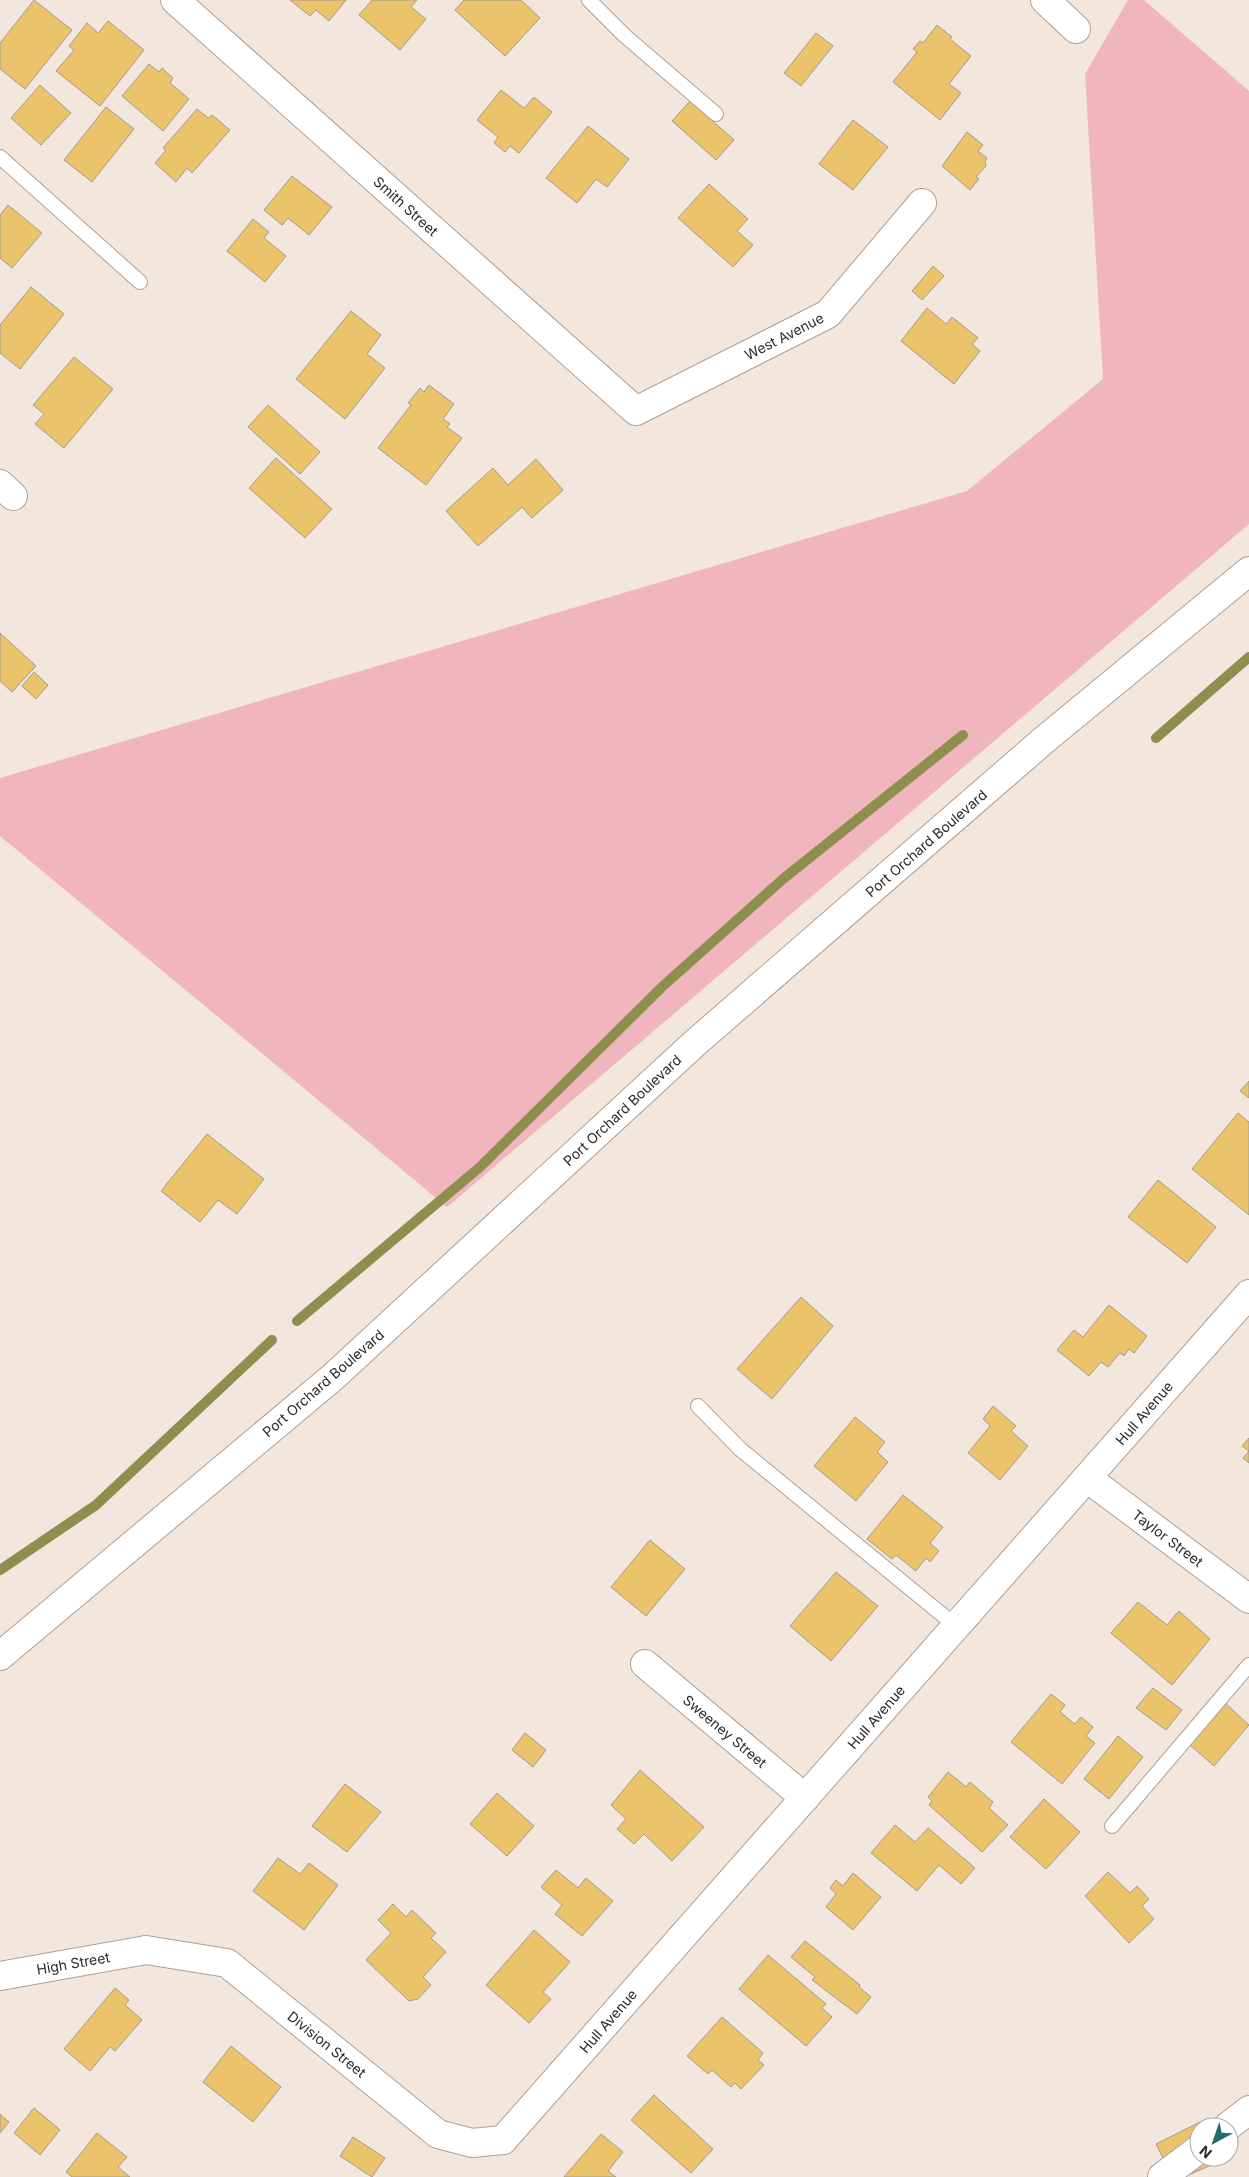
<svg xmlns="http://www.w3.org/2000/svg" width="1249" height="2177" font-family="Inter,sans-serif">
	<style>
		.green { fill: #f1b5be }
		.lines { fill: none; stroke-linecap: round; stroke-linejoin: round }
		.stream { stroke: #8e8f4e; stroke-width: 10 }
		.building { fill: #ebc36b; stroke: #a29c90 }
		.service-casing { stroke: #aca097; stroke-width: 16 }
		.minor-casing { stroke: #aca097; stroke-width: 30 }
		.tertiary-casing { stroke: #aca097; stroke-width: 30 }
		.secondary-casing { stroke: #aca097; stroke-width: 30 }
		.service { stroke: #fff; stroke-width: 14 }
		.minor { stroke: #fff; stroke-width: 28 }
		.tertiary { stroke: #fff; stroke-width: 28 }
		.secondary { stroke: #fff; stroke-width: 28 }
		.labels { text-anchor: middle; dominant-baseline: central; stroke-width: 4.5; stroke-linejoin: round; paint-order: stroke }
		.street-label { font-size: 14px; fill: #2f2a27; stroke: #fff }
	</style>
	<rect width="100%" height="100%" fill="#f3e6dd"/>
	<!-- green -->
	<path class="green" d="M1128,0h16l105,91v433l-802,683 -447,-371v-58l967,-287 136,-112 -18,-305z"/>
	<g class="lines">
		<!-- stream -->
		<path class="stream" d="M1156,738l93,-81
			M297,1321l183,-154 183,-181 120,-107 180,-144
			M0,1570l96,-65 176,-165"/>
	</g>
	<!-- building -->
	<path class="building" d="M34,0l38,30 -47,59 -25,-20v-26z
		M290,0h56l-17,21 -13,-11 -6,6z
		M372,0h45l-6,7 15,12 -26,31 -41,-35z
		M464,0h57l19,18 -35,38 -50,-46z
		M108,21l36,29 -44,56 -44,-35 18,-21 -5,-4 18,-23 11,10z
		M937,25l15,12 -2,2 21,17 -22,28 12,9 -21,27 -47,-38 24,-30 -4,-3 7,-8 3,2z
		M816,33l17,13 -32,40 -17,-13z
		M149,64l10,8 3,-4 11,10 -3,5 19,16 -26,32 -41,-35z
		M40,85l31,28 -30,32 -30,-27z
		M501,90l23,18 10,-11 18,15 -33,41 -9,-7 -5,6 -11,-9 4,-6 -21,-17z
		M690,101l44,39 -18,20 -44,-39z
		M106,107l28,22 -42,53 -28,-22z
		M197,109l11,9 4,-3 18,15 -38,43 -5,-5 -11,14 -21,-19 11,-13 -3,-2z
		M853,120l35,27 -35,43 -34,-26z
		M588,126l41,33 -22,28 -11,-8 -19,24 -31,-25z
		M967,132l16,13 -5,6 9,7 -2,3 1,5 -10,11 3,2 -9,11 -28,-24z
		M292,176l40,31 -23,28 -21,-17 -6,7 -18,-15z
		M709,184l39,35 -11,12 16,14 -20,22 -55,-49z
		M8,205l34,28 -30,35 -12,-10v-43z
		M253,219l16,13 -5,6 22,18 -21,26 -38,-31z
		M933,266l11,10 -22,24 -10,-9z
		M31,287l33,27 -44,55 -20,-16v-28z
		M927,308l19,16 6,-7 26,21 -6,6 8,7 -26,33 -53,-43z
		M351,311l30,24 -14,19 18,14 -40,51 -49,-40z
		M74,357l39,32 -49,59 -29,-24 9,-10 -11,-9z
		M429,385l25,19 -11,15 7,5 -3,3 15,11 -36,47 -48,-37 33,-43 -3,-2 12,-15 4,4z
		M268,405l52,47 -20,22 -52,-47z
		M276,458l56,51 -27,29 -56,-50z
		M536,459l27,31 -31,28 -10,-11 -44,39 -32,-35 47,-43 15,17z
		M0,633l36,33 -24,26 -12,-11z
		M34,672l14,13 -12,14 -14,-13z
		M1249,1081v17l-9,-7z
		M1238,1113l11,9v93l-57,-46z
		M207,1134l57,45 -27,35 -19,-14 -18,22 -39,-31z
		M1158,1180l58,47 -29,36 -59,-46z
		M801,1297l32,29 -61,73 -35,-30z
		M1109,1305l38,31 -13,17 -5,-4 -5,7 -4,-3 -12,14 -7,-5 -12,14 -32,-26 17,-20 9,7z
		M993,1406l23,20 -5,5 17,15 -28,34 -32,-27 22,-27 -7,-7z
		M855,1417l30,25 -8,10 11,10 -32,39 -42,-35z
		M1249,1438v25l-6,-5 6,-7 -7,-5z
		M903,1495l40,32 -13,16 9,8 -9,11 -4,-4 -10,13 -20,-16 -4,4 -25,-20z
		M650,1540l35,29 -39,47 -35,-29z
		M836,1572l42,34 -47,55 -41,-35z
		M1138,1602l29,23 12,-14 31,28 -38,46 -61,-52z
		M1153,1688l29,22 -16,20 -30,-22z
		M1051,1694l14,11 -5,7 15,12 6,-7 12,10 -7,9 9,7 -33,41 -51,-42z
		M1224,1702l25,23 -35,41 -25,-22z
		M525,1733l21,17 -13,17 -21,-17z
		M1118,1736l25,21 -34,42 -25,-20z
		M640,1770l64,57 -32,34 -28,-27 -10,10 -17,-15 9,-10 -15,-14z
		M948,1772l18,15 4,-5 23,20 -4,6 19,17 -26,27 -53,-47 3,-4 -4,-4z
		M345,1784l36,28 -34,40 -35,-26z
		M497,1793l37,33 -27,30 -37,-32z
		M1044,1799l36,33 -34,37 -36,-32z
		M895,1825l20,17 13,-14 47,40 -14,16 -22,-19 -22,26 -46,-38z
		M278,1858l22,16 9,-11 29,22 -34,45 -51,-39z
		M556,1870l22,18 8,-10 27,23 -31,35 -27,-22 7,-9 -21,-18z
		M1108,1872l22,21 7,-7 12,13 -7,7 12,13 -25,24 -44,-47z
		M853,1873l28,24 -28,33 -27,-23 10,-13 -6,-6 6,-8 7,6z
		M393,1904l13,13 6,-7 24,23 -5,5 15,14 -23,25 8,8 -13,14 -9,2 -43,-41 25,-27 -13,-13z
		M534,1930l36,32 -27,30 8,7 -22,24 -43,-38z
		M805,1941l55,44 -1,2 12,10 -14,17 -45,-34 3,-3 -24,-20z
		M768,1955l58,49 -4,4 10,9 -26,29 -67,-57z
		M115,1988l14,12 -4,5 17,15 -27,31 -5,-4 -20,24 -26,-22z
		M722,2017l41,36 -5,7 6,5 -23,24 -6,-6 -4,4 -19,-17 -4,4 -21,-18z
		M231,2046l50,41 -28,35 -50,-40z
		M654,2095l59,54 -22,24 -60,-53z
		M34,2108l26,22 -20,25 -26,-22z
		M0,2114l9,8 -9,11z
		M1200,2122l3,5h-4v30h17l2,5 -34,15 -20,-17 -8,-16z
		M97,2133l30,24 -9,10 12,10h-58l-6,-5z
		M601,2134l22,18 -15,19 8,6h-52z
		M353,2137l32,21 -13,19 -32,-21z"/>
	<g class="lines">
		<!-- service casing -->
		<g class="service-casing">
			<path id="service" d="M589,0l36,36 91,78
				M0,157l140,125
				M698,1406l42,43 216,177
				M1112,1826l137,-161"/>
		</g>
		<!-- minor casing -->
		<g class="minor-casing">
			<path id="minor" d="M175,0l461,411 192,-97 94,-111
				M1045,0l31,29
				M0,484l13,12
				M1087,1478l162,121
				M645,1664l160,134
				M1227,2127l22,-17
				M503,2140l746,-846
				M1162,2177l37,-28"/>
		</g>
		<!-- tertiary casing -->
		<g class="tertiary-casing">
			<path id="tertiary" d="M0,1976l146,-26 81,13 211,171 34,9 31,-3"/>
		</g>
		<!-- secondary casing -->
		<g class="secondary-casing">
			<path id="secondary" d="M0,1656l333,-279 362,-334 349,-303 205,-169"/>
		</g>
		<!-- service -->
		<use href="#service" class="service"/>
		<!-- minor -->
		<use href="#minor" class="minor"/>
		<!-- tertiary -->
		<use href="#tertiary" class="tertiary"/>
		<!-- secondary -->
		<use href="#secondary" class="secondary"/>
	</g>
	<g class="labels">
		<!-- street labels -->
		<g class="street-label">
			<text transform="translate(406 206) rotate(42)">Smith Street</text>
			<text transform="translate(784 336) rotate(-27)">West Avenue</text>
			<text transform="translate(926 843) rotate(-41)">Port Orchard Boulevard</text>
			<text transform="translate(622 1110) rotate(-43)">Port Orchard Boulevard</text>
			<text transform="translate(323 1383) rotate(-41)">Port Orchard Boulevard</text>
			<text transform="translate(1144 1413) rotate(-49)">Hull Avenue</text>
			<text transform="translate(1168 1538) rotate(37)">Taylor Street</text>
			<text transform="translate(876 1717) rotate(-49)">Hull Avenue</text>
			<text transform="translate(725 1731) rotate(40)">Sweeney Street</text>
			<text transform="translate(73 1963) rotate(-10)">High Street</text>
			<text transform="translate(608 2021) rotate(-49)">Hull Avenue</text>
			<text transform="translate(327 2044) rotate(39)">Division Street</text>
		</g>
	</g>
	<!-- north arrow -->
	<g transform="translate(1214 2142) rotate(220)"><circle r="24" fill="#ffffff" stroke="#acaaa9"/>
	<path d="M0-4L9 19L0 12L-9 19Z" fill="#246e68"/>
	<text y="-8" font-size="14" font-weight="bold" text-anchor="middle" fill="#2f2a27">N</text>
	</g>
</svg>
